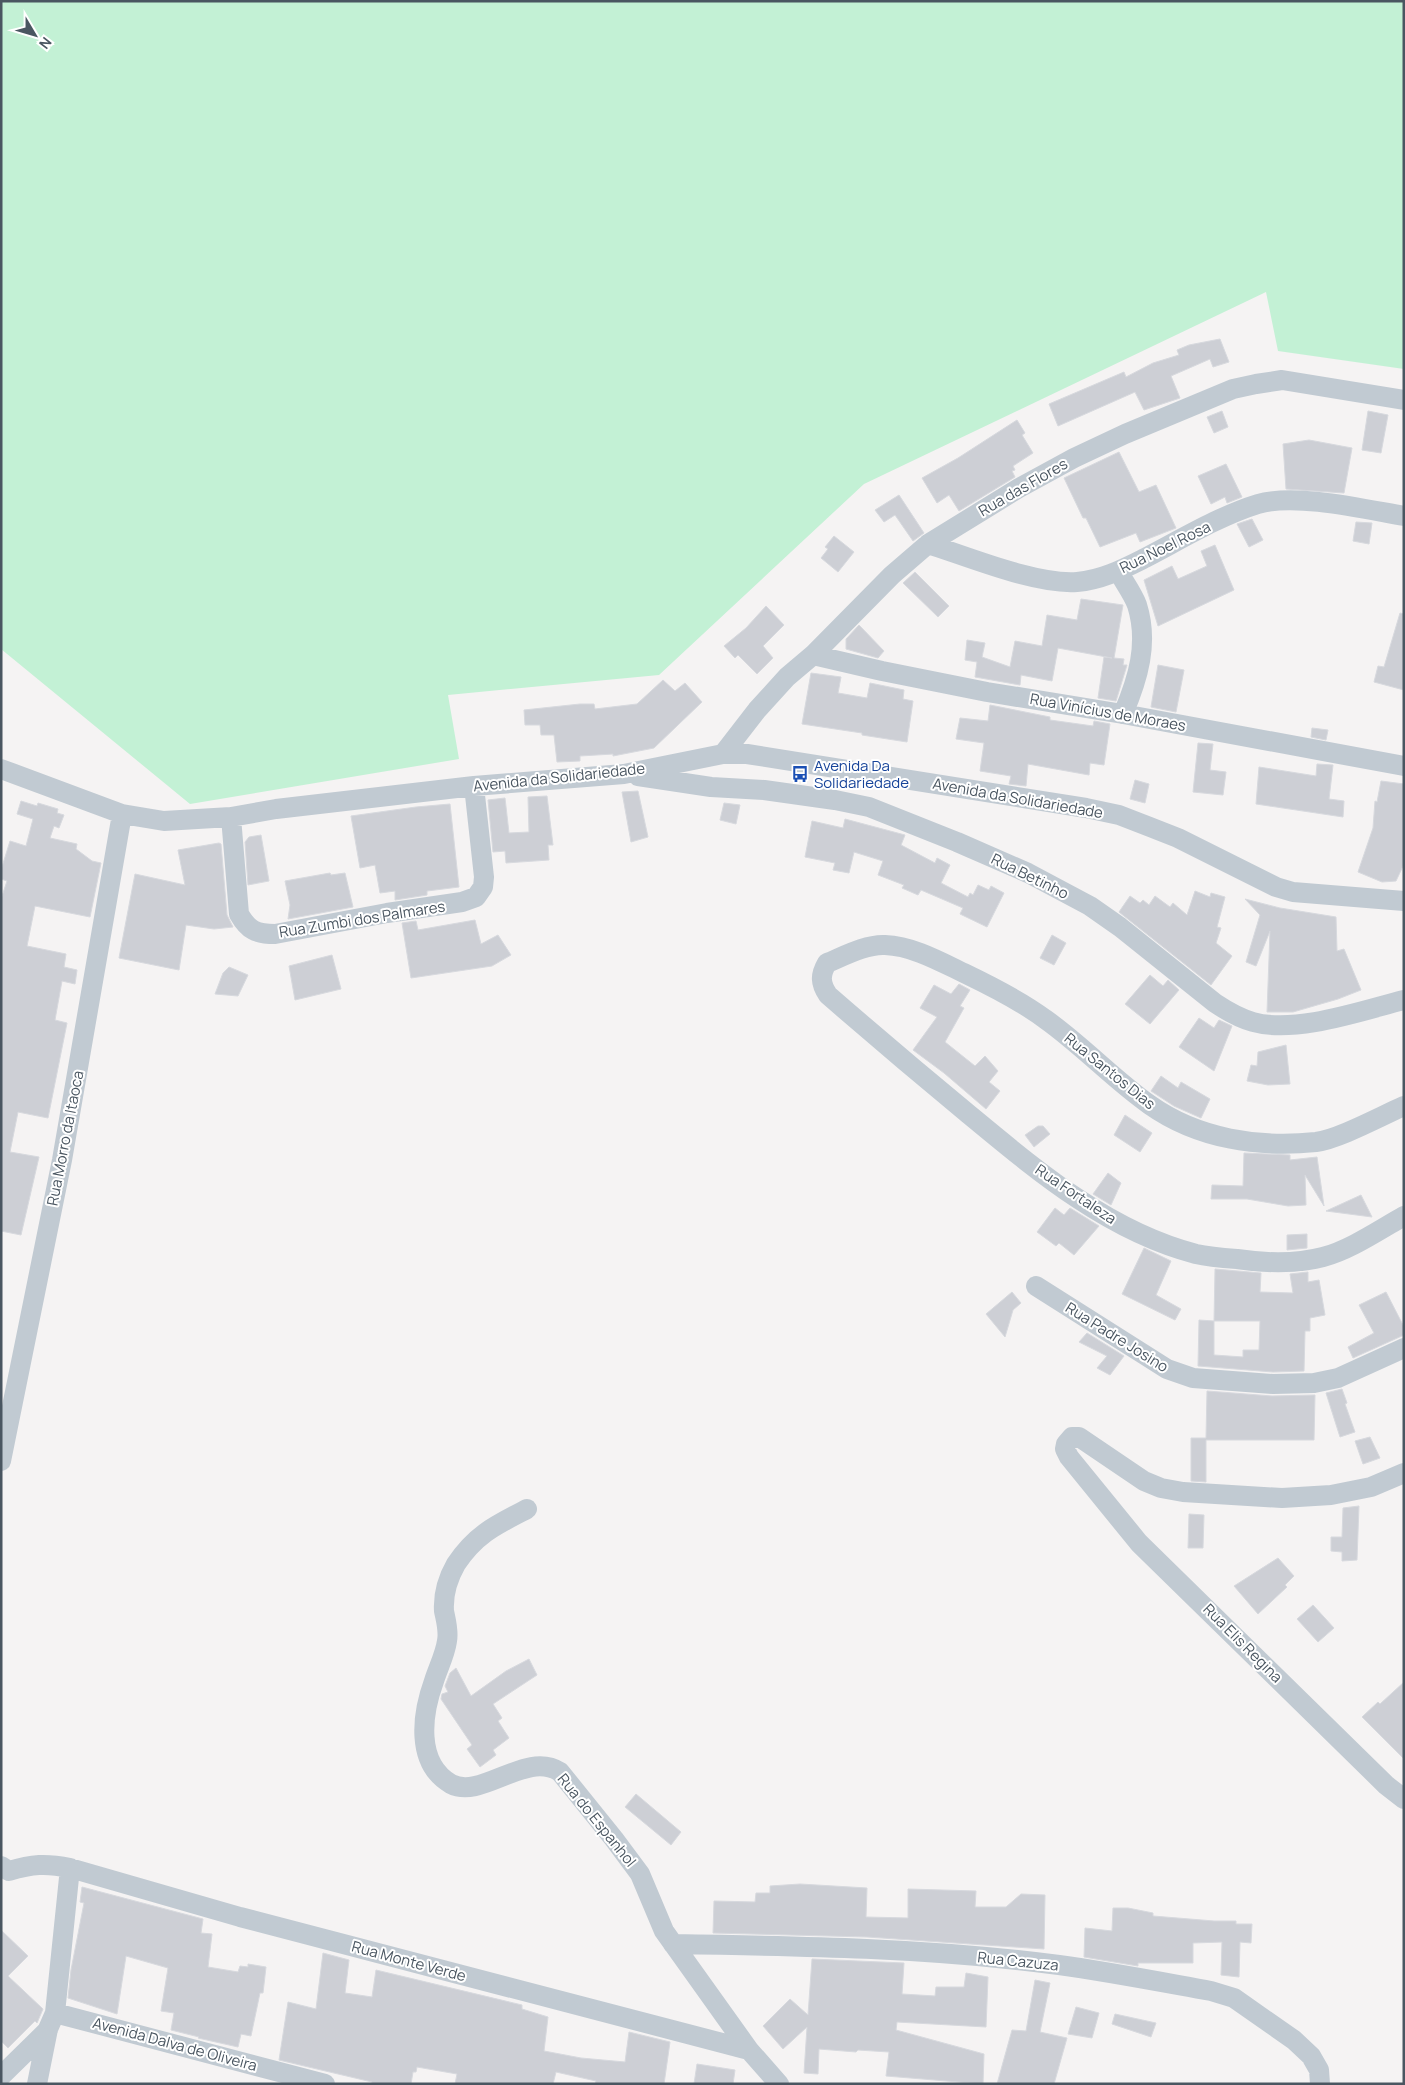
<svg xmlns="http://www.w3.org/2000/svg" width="1405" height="2085" font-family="Manrope,sans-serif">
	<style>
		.green { fill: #c3f1d5 }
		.building { fill: #cdcfd5; stroke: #d7d9de; fill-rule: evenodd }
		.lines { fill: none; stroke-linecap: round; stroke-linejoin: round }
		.street { stroke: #c1cad2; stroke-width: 20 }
		.labels { text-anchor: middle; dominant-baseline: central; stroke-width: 4; stroke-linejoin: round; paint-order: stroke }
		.street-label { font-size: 15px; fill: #4a5661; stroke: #fff }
		.transit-label { font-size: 15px; fill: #164399; stroke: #fff; text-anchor: start }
	</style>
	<rect width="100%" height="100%" fill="#f5f3f3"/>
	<!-- green -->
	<path class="green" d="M1,1h1403v368l-126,-18 -12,-59 -402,192 -205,191 -211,20 11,64 -269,45 -189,-155z"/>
	<!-- building -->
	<path class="building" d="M1220,339l9,23 -16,5 -3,-8 -39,17 9,22 -36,12 -9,-18 -77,34 -9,-22 75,-32 2,5 27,-14 26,-8 -2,-5 12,-5z
		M1222,411l6,16 -14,6 -7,-16z
		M1368,411l20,4 -7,38 -19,-3z
		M1017,420l8,13 -3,2 11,18 -20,13 2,4 -3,1 3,6 -56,34 -10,-16 -12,8 -15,-25 36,-20z
		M1309,440l43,8 -8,45 -58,-4 -3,-45z
		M1119,452l20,40 17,-7 20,43 -36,14 -4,-9 -36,14 -14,-29h-3l-19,-40z
		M1226,464l16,33 -15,6 -2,-6 -14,7 -13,-28z
		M899,495l25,38 -11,8 -18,-26 -11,7 -9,-12z
		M1252,519l11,21 -14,7 -12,-23z
		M1356,522l16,1 -3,21 -16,-3z
		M834,536l20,16 -16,20 -17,-14 7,-9 -3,-2z
		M1215,545l19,45 -76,36 -14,-46 28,-14 6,13 29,-13 -6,-15z
		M915,572l34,34 -11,11 -35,-34z
		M1081,599l42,6 -9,53 10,1 -1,6h4l-11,36 -18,-3 6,-41 8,1 -54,-10 -6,33 -31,-6 -1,10 -45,-8 2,-15 -12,-2 2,-20 18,3 -3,14 28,10 5,-26 27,5 5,-31 30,5z
		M766,606l18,19 -21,21 10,12 -16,16 -19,-19 -3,3 -11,-12 22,-18z
		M1400,613l4,1v76l-30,-8 4,-16 6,1z
		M859,625l25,26 -6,7 -32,-9v-10z
		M1158,665l26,5 -8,42 -25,-5z
		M811,673l30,4 -3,16 29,5 3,-15 34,7 -1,9 10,2 -6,41 -45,-7v-2l-60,-9z
		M663,680l12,11 10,-8 17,19 -48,46 -41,8v-2l-33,2v5l-23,1 -3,-27h-13l-1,-10h-15l-1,-15 56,-6h14l1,5 42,-5z
		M990,705l60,12v3l43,6 1,-5 16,3 -6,41 -14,-2 -1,12 -61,-11 -2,22 -17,-2 2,-8 -31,-5 4,-28 -28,-4 4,-21 28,3z
		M1312,728l16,2 -2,10 -15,-3z
		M1198,743l15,1 -3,26 16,2 -3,23 -30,-3z
		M1317,764l16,1 -4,34 15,2 -1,16 -87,-13 3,-37 57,9z
		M1135,780l14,4 -4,19 -15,-4z
		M1381,781l23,3v80l-8,17 -14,1 -24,-10 15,-44 2,-27 2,1z
		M638,791l10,46 -17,5 -9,-50z
		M547,796l6,49h-5l1,15 -43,3 -1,-12 -12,1 -5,-52 17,-2 4,35 20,-1 -1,-35z
		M21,801l16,5 1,-3 20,6 -1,4 7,2 -5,13 -5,-2 -4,12 27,6 -1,5 16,12 9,2 -11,54 -55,-11 -8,40 39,8 -2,13 13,3 -2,14 -13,-3 -7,39 12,3 -19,95 -30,-6 -8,40 29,5 -18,78 -20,-4v-332l6,-18 -6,-2v-9l9,-29 16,5 7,-27 -16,-5z
		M724,803l16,2 -4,19 -16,-4z
		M450,804l9,83 -32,4v4l-32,5v-9l-15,2 -5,-28 -15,3 -9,-52 65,-9z
		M845,819l60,16 -4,10 34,18 2,-5 13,7 -9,18 27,14 2,-4 3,2 5,-10 11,5 2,-4 13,7 -17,34 -27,-13 3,-6 -42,-18 -3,5 -16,-7 2,-3 -26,-10 5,-14 -29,-9 -5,21 -16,-3 2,-7 -30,-6 7,-36 31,7z
		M261,835l8,46 -21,4 -3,-43 4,-5z
		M219,843l2,1 6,71 6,12 -19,2 -28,-4 -7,45 -60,-12 16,-84 50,11 -7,-35z
		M330,873l1,2 14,-2 8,34 -65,12 2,-14 -5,-24z
		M1195,891l15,6 1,-4 14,4 -8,30 4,1 -5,15 16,13 -21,29 -92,-73 11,-16 10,7 3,-3 6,5 6,-9 15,11 3,-4 14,12z
		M1245,899l35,9 56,9 1,34 7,-2 17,41 -23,9 -45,13h-26l3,-81 -14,35 -10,-4 14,-47z
		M475,920l6,24 17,-9 13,20 -19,11 -81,12 -9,-55 14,-2 2,9z
		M1052,935l14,8 -12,22 -14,-7z
		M332,955l9,34 -46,11 -6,-34z
		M229,967l19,8 -10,21 -23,-2 8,-21z
		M1150,975l13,11 5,-6 11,10 -29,34 -25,-20z
		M959,984l11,6 -10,16 4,2 -19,34 30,24 10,-10 13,15 -9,11 11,9 -14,18 -42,-36 -31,-23 24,-33 -17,-9 14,-23 17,9z
		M1199,1018l15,10 5,-8 13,6 -18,45 -35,-24z
		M1286,1045l4,39 -22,1 -21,-4 4,-16 6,1 1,-14z
		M1161,1076l17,12 3,-6 29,17 -9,19 -27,-12 -23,-15z
		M1125,1115l27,18 -12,19 -26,-17z
		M1038,1126h5l7,8 -16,13 -9,-12z
		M1244,1153l46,2v5l27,-3 7,49 -19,-31 1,30 -18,1 -41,-7h-36l1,-14 31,1z
		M1108,1173l13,10 -10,22 -18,-11z
		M1361,1195l11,22 -46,-6z
		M1055,1208l9,7 6,-7 29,18 -25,29 -15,-12 -3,3 -19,-14z
		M1307,1234v14l-20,2v-15z
		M1144,1248l27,13 -15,34 25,14 -6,11 -53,-26z
		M1215,1269l46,4 -1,19 33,1 -3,-19 18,-2v10l11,-2 6,35 -15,3v13h-5l-1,40 -31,1 -75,-6 1,-46 15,1zM1214,1321h46l-1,29h-16v7l-29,-2z
		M1012,1292l9,11 -8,7 -8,27 -19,-23z
		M1386,1292l18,35v8l-51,23 -5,-11 26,-14 -15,-28z
		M1087,1333l37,23 -14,19 -13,-7 10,-12 -28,-14z
		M1342,1389l5,14 -2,1 10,28 -15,5 -14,-44z
		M1207,1391l65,5 43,-1 -1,45h-108v42l-15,-1v-43h15z
		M1370,1437l10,21 -17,6 -8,-23z
		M1359,1506l-2,54 -15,1v-9l-11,-1v-14h11l1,-29z
		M1189,1514l15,1 -1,33h-15z
		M1278,1558l16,18 -9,9 2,2 -29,27 -24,-28z
		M1313,1605l21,23 -16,14 -21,-23z
		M529,1659l8,16 -44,29 9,14 -4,3 11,17 -16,12 3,5 -16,12 -13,-18 5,-4 -31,-46 1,-5 6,-2 -3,-6 5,-13 6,-5 15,28 35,-25z
		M1404,1682v77l-42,-42 16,-15 2,2z
		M636,1794l45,38 -10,13 -46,-38z
		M800,1884l67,4 -1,29 42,1v-29l68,2 -1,16h31l15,-13 24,1 -1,54 -177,-12 -154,-4 1,-32 41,1 1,-9h14v-7z
		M82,1887l121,32 -2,14 11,1 -4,33 30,5 2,-6 8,1v-3l18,3 -3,26h-3l-9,43 -10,-2 -3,13 -40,-9 1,-1 -28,-7 3,-17 -13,-2 7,-43 -42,-12 -9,58 -49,-16 3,-28 13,-67 -4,-1z
		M1113,1908h15l25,5v3l61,5h22v3h16l-1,19 -11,-1 -1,35 -18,-2 1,-33 -29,1v20h-55v3l-54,-9 1,-29 27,3z
		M1,1930l27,26 -20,20 35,33 -6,14 -2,-2 -27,27 -7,-7z
		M323,1953l26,7 -4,33 27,4 4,-27 146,35v4l26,8 -4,34 37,7 44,4 4,-30 41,10 -6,42h-69l1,-3 -40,-9 -3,12h-98l2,-10 -40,-7 -1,5h-3l-2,12h-39v-2l-93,-22 9,-58 28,7z
		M812,1959l92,4 -2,31 33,2 1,-9h28l2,-14 22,4 -2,50 -89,-5 -1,8 88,24 -1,30 -97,-8 3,-24 -31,-2 -2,2 -37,-3 -1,25 -14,-1 3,-46 -24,22 -20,-23 27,-27 18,16z
		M1035,1980l15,3 -10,49 27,6 -13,46h-57l15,-54 14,1z
		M1076,2007l23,6 -7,25 -24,-4z
		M1115,2014l41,9 -5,14 -39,-13z
		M697,2064l38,6 -2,14h-39z"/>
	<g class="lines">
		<!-- street -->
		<path class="street" d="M928,544c41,13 108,41 149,38 25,-2 46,-13 68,-24 35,-18 74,-42 113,-54 38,-11 106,5 146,12
			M1118,571c6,11 15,23 19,34 12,38 1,74 -14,109
			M813,655l69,16 105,21 136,22 281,52
			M723,754l34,-44 30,-33 26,-22 79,-80 36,-31 91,-56 55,-30 51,-24 108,-45 23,-5 26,-4 122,20
			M1,769l121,45 42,7 67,-4 45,-8 198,-23 150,-12 99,-20h24l339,54 33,7 31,12 28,11 98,49 17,5 111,9
			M638,776l73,11 53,3 71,10 34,7 88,35 71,31 62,33 30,21 95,76c12,8 24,15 38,19 42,12 108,-11 151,-22
			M231,817l8,97c9,16 17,20 36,20l112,-21 75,-11 14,-5 7,-10 1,-10 -10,-91
			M1404,1106c-23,10 -65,33 -88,36 -57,6 -118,-3 -166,-37 -37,-26 -68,-60 -105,-86 -24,-18 -52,-32 -79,-45 -25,-12 -53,-28 -81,-29 -19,-1 -41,11 -58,18 -7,12 -7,20 1,32 46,40 92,79 138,117 69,57 141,119 230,142 13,3 27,4 41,5 27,4 59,5 86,-2 27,-7 56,-27 81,-41
			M1036,1286l131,83 26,9 80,6 41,-1 24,-5 66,-30
			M1,1461l61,-301 60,-346
			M1404,1473l-33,14 -40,8 -49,3 -99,-6 -22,-4 -17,-7 -65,-44h-7l-6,7 -1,5 4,8 70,86 247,242 18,14
			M527,1509c-31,16 -51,25 -71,55 -8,14 -13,31 -12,47 2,10 5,20 3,30 -2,14 -9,27 -13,40 -12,33 -19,82 17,103 31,16 75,-34 109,-12l54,67 26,35 24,57 85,119 30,34
			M1,1866l8,5c23,-7 37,-8 61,-3l170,49 509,133
			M673,1944c129,2 258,4 386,21 51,7 102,17 152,26l23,7 60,42 17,16 8,14 1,14
			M55,2013l270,71
			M1,2076l47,-46
			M37,2084l11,-55 7,-16 15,-145"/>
	</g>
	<!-- icons -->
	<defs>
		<g id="bus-bare" transform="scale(1.35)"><path d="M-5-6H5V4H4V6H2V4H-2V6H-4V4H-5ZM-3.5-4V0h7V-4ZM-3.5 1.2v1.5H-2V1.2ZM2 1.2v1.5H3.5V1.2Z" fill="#1a4fb4" stroke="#fff" stroke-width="2.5" paint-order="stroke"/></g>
	</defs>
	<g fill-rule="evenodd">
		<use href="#bus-bare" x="800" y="774"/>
	</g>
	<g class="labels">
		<!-- street labels -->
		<g class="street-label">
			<text transform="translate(1023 487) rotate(-30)">Rua das Flores</text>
			<text transform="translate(1165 547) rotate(-26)">Rua Noel Rosa</text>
			<text transform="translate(1108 712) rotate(10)">Rua Vinícius de Moraes</text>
			<text transform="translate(559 777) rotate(-6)">Avenida da Solidariedade</text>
			<text transform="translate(1018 798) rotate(10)">Avenida da Solidariedade</text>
			<text transform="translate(1030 876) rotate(26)">Rua Betinho</text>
			<text transform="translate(362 919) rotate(-9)">Rua Zumbi dos Palmares</text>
			<text transform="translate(1110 1071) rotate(39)">Rua Santos Dias</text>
			<text transform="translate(65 1138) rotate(-79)">Rua Morro da Itaoca</text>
			<text transform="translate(1076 1194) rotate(34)">Rua Fortaleza</text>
			<text transform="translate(1117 1337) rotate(32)">Rua Padre Josino</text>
			<text transform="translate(1243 1643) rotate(45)">Rua Elis Regina</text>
			<text transform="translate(597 1820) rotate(51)">Rua do Espanhol</text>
			<text transform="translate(409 1961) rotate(15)">Rua Monte Verde</text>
			<text transform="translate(1018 1961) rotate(6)">Rua Cazuza</text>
			<text transform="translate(175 2044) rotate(15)">Avenida Dalva de Oliveira</text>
		</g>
		<!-- transit labels -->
		<g class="transit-label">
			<text x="814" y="765">Avenida Da<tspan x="814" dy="17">Solidariedade</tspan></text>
		</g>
	</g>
	<!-- border -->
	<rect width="1405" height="2085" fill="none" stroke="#4a5661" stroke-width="5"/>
	<!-- north arrow -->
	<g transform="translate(35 35) rotate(128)" stroke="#ffffff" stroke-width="4" paint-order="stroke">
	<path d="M0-4L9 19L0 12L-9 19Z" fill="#4a5661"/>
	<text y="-8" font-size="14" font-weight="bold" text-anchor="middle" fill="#4a5661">N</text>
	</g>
</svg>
